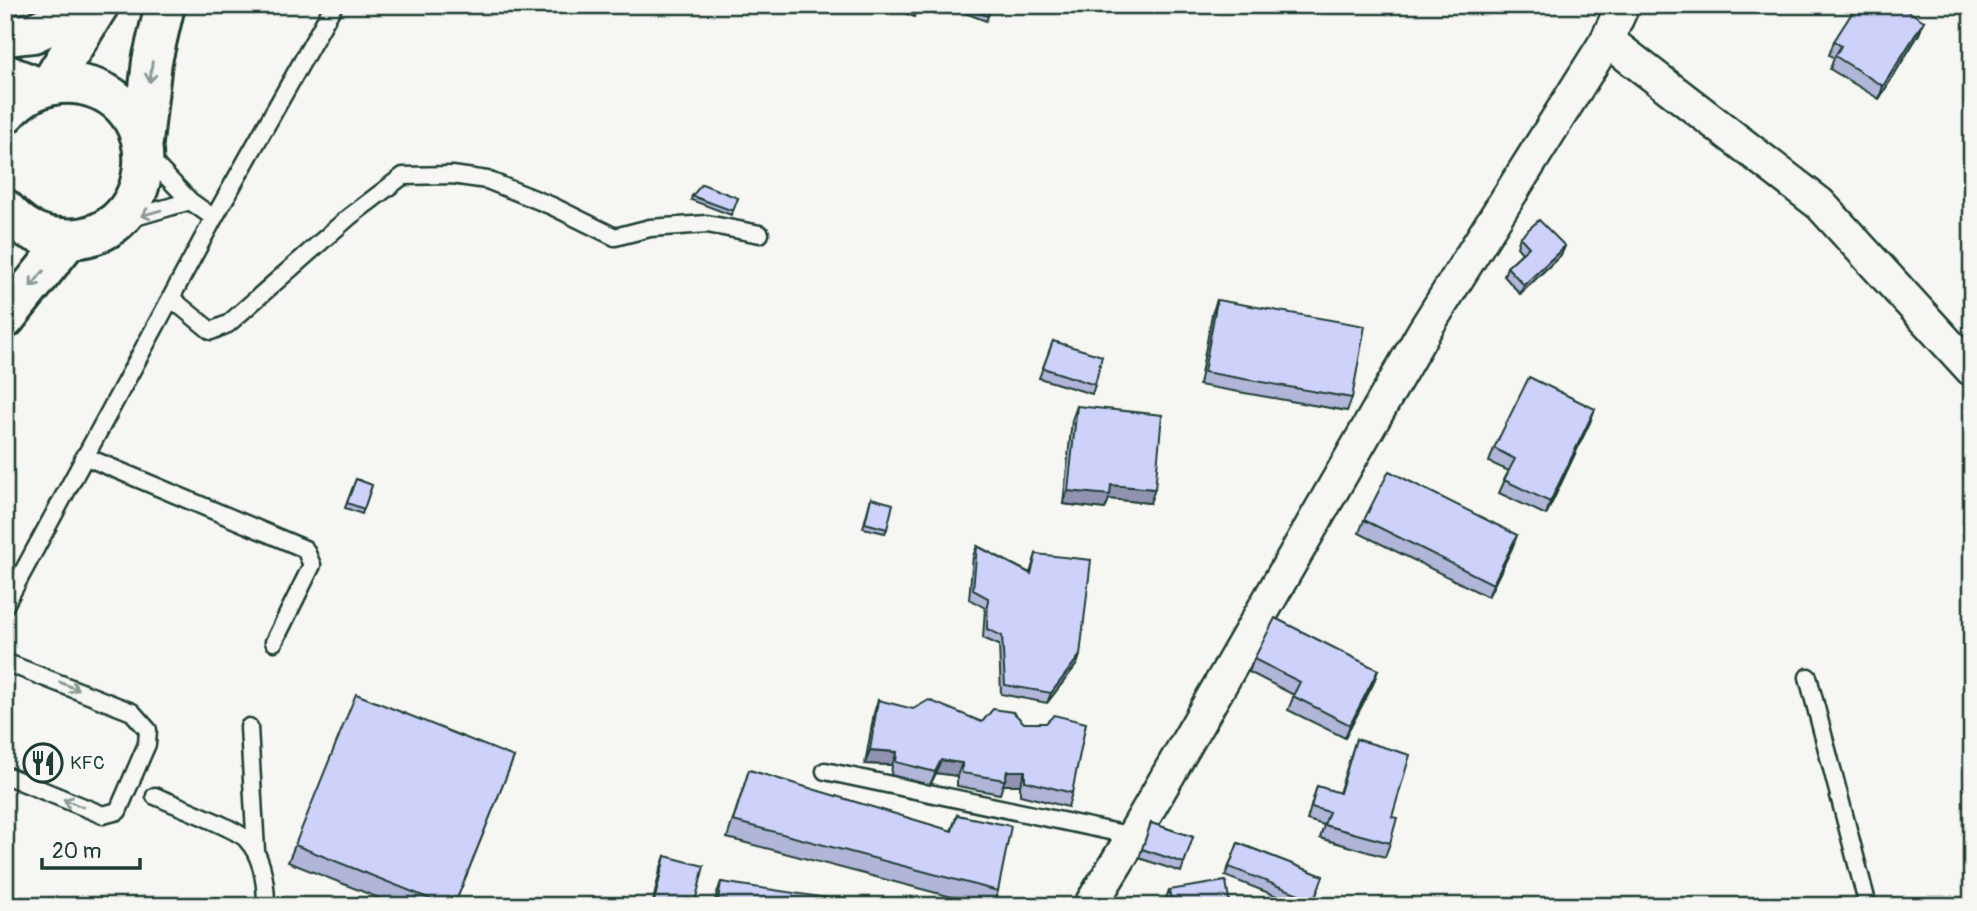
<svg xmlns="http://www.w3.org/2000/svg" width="1977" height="911" font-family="Pangolin,sans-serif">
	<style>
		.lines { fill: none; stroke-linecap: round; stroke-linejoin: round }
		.service-casing { stroke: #1f3d34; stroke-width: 21 }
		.minor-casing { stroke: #1f3d34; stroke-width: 37 }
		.tertiary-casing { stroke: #1f3d34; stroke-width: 44 }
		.secondary-casing { stroke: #1f3d34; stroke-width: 44 }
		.service { stroke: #f6f6f2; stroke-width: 16 }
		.minor { stroke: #f6f6f2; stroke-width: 32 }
		.tertiary { stroke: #f6f6f2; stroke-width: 38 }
		.secondary { stroke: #f6f6f2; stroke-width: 38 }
		.wall { fill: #b1b5d8; stroke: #1f3d34; stroke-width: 2 }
		.shaded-wall { fill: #9093b0; stroke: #1f3d34; stroke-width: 2 }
		.building { fill: #ced2fb; stroke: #1f3d34; stroke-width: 2 }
		.oneway { stroke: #8a9a93 }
		.labels { text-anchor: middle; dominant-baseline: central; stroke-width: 5; stroke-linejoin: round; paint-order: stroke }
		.poi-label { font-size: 19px; fill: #1f3d34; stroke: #f6f6f2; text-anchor: start }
	</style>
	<rect width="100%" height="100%" fill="#f6f6f2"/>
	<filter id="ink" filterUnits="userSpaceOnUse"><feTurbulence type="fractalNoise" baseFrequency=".0143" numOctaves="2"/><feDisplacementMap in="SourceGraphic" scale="14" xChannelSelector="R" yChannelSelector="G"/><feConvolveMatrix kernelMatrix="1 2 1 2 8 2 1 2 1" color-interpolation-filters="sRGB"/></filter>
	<g filter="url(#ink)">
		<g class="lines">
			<!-- service casing -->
			<g class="service-casing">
				<path id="service" d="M147,156l43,45 24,17
					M125,220l65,-19
					M172,299l39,32 17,-7 121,-107 54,-41 49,-1 35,5 65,26 63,31 35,-9 57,-4 53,10
					M84,456l221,93 7,16 -38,77
					M5,605l209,-387 120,-213
					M5,662l127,50 16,18 -1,14 -29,67 -15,4 -98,-40
					M1808,677l60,229
					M249,727l7,124
					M825,771l308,65
					M155,796c16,7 84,34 92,44 16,17 19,43 19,66"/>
			</g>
			<!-- minor casing -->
			<g class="minor-casing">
				<path id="minor" d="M1607,40l213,164 152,166
					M1090,906l43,-70 291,-505 183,-291 16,-35"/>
			</g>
			<!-- tertiary casing -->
			<g class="tertiary-casing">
				<path id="tertiary" d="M5,36l28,-3 59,-28
					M5,74l35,14"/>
			</g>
			<!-- secondary casing -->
			<g class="secondary-casing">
				<path id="secondary" d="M49,86l50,-81
					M5,114c20,-23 47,-34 77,-29 95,19 73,163 -22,153 -24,-2 -39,-11 -55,-29
					M143,142l9,-81 13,-56
					M5,319l64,-80"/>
			</g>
			<!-- service -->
			<use href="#service" class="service"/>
			<!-- minor -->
			<use href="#minor" class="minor"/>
			<!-- tertiary -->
			<use href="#tertiary" class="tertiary"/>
			<!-- secondary -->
			<use href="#secondary" class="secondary"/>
		</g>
		<!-- wall -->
		<path class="wall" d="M886,5h33l-5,12z
			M944,5h48l-6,16z
			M1924,21l-5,13 -40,65 -49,-30 4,-11 -5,-3 5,-14z
			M692,196l46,2 -7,17 -40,-15z
			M1520,237l45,9 -4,9 -41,39 -16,-18 3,-9 15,-14 -5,-6z
			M1217,300l135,98 -5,13 -148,-26 13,-71z
			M1053,341l42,44 -3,9 -53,-16z
			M1077,406l73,97 -41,-4 -4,10 -42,-5 9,-84z
			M1590,422l-44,93 -47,-22 10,-22 -20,-9 5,-14z
			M356,479l16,6 -10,29 -17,-6z
			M871,498l16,31 -2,4 -22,-5z
			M1364,520l153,15 -5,13 -24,49 -129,-64z
			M977,546l53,27 6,-19 44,101 -3,9 -30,39 -46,-9 -2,-49 -16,-7 2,-30 -16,-9 4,-43z
			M1254,659l124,11 -5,14 -28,54 -57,-28 6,-15 -45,-23z
			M878,700l194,93 -4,14 -48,-12v-10h-17l-3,9 -43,-8v-10l-21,-3 -6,12 -39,-10 1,-10 -27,-1 9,-51z
			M1356,739l36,78 -2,26 -5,14 -65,-19 4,-13 -17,-5 10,-34 22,7z
			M514,757l-60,149h-55l-111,-44 7,-17z
			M749,770l202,61 6,-16 41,76 -5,15h-7l-259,-68z
			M1151,823l42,14 -12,35 -42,-14z
			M1238,843l85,33 -11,30h-10l-77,-30z
			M665,856l29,50h-42l8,-36z
			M721,882l125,24h-132l2,-10z
			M1169,890l61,16h-65l-1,-2z"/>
		<!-- shaded-wall -->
		<path class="shaded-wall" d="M1924,21l-5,13 -40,65 4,-13z
			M1565,246l-4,9 -41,39 4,-9z
			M1595,409l-5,13 -44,93 4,-13z
			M1111,485l44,4 -5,14 -41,-4 -4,10 -42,-5 5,-13z
			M1517,535l-5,13 -24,49 5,-13z
			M1080,655l-3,9 -30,39 4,-10z
			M1378,670l-5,14 -28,54 5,-13z
			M870,750l27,2 -5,13 -27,-1z
			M941,760l21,3 -5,13 -21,-3 -6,12z
			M1007,771h18l-5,14h-17z"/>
		<!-- building -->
		<path class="building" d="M957,5h35l-4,11z
			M1857,5h41l26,16 -41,65 -48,-30 6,-10 -7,-5z
			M702,184l36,14 -5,13 -41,-15z
			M1539,220l26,26 -41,39 -17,-18 22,-20 -9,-10z
			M1217,300l148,26 -13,72 -148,-26z
			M1053,341l49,15 -7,29 -52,-17z
			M1529,377l66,32 -45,93 -46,-22 11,-21 -21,-11z
			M1077,406l85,9 -7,74 -44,-4 -1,10 -42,-4z
			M1389,471l128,64 -24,49 -129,-64z
			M356,479l16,6 -8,24 -17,-6z
			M871,498l22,6 -6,25 -22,-6z
			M977,546l54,28 5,-20 55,6 -11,95 -29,38 -46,-8 -3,-49 -15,-7 1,-31 -15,-8z
			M1275,618l103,52 -28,55 -57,-29 7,-14 -46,-23z
			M356,694l158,63 -60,149h-6l-153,-61z
			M878,700l35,9 16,-9 53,22 11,-13 20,3 11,11h22l8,-8 32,8 -14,70 -47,-12v-10h-18l-2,9 -43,-7v-10l-21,-3 -6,12 -39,-10 1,-10 -27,-2z
			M1356,739l54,16 -18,62 5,1 -7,25 -66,-18 5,-13 -18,-5 6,-21 23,7z
			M749,770l203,61 5,-16 54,11 -13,65 -265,-70z
			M1151,823l42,14 -9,26 -42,-14z
			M1238,843l85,33 -9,24 -85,-33z
			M665,856l39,10 -10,40h-41z
			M1226,881l4,25h-58l-3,-16z
			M721,882l126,19 -1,5h-129z
			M918,902l25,4h-26z"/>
		<!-- one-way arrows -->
		<defs><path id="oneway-shaft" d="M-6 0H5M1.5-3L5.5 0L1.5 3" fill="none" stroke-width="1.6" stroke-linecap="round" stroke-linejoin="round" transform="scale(1.75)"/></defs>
		<g class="oneway">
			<use href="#oneway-shaft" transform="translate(151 72) rotate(97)"/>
			<use href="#oneway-shaft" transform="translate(151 213) rotate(164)"/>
			<use href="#oneway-shaft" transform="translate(37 279) rotate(129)"/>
			<use href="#oneway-shaft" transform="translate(69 686) rotate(23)"/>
			<use href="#oneway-shaft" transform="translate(73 803) rotate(-158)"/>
		</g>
	</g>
	<!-- icons -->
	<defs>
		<g id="restaurant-ring" transform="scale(2.0125)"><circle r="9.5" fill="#f6f6f2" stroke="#1f3d34" stroke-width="1.5"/><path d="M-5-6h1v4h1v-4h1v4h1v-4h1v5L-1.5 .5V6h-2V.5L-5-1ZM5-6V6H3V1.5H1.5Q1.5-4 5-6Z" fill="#1f3d34"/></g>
	</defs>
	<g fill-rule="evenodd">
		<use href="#restaurant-ring" x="43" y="763"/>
	</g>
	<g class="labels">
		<!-- poi labels -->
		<g class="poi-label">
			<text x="70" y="763">KFC</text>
		</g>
	</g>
	<!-- margin -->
	<rect width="1977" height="911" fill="none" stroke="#f6f6f2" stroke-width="28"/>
	<rect x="14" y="14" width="1949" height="883" fill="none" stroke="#1f3d34" stroke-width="2.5" filter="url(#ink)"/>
	<!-- scale -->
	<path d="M42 858v10h98v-10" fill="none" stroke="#1f3d34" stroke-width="3.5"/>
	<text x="52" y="858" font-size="21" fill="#1f3d34" stroke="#f6f6f2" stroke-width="5" paint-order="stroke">20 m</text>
</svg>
